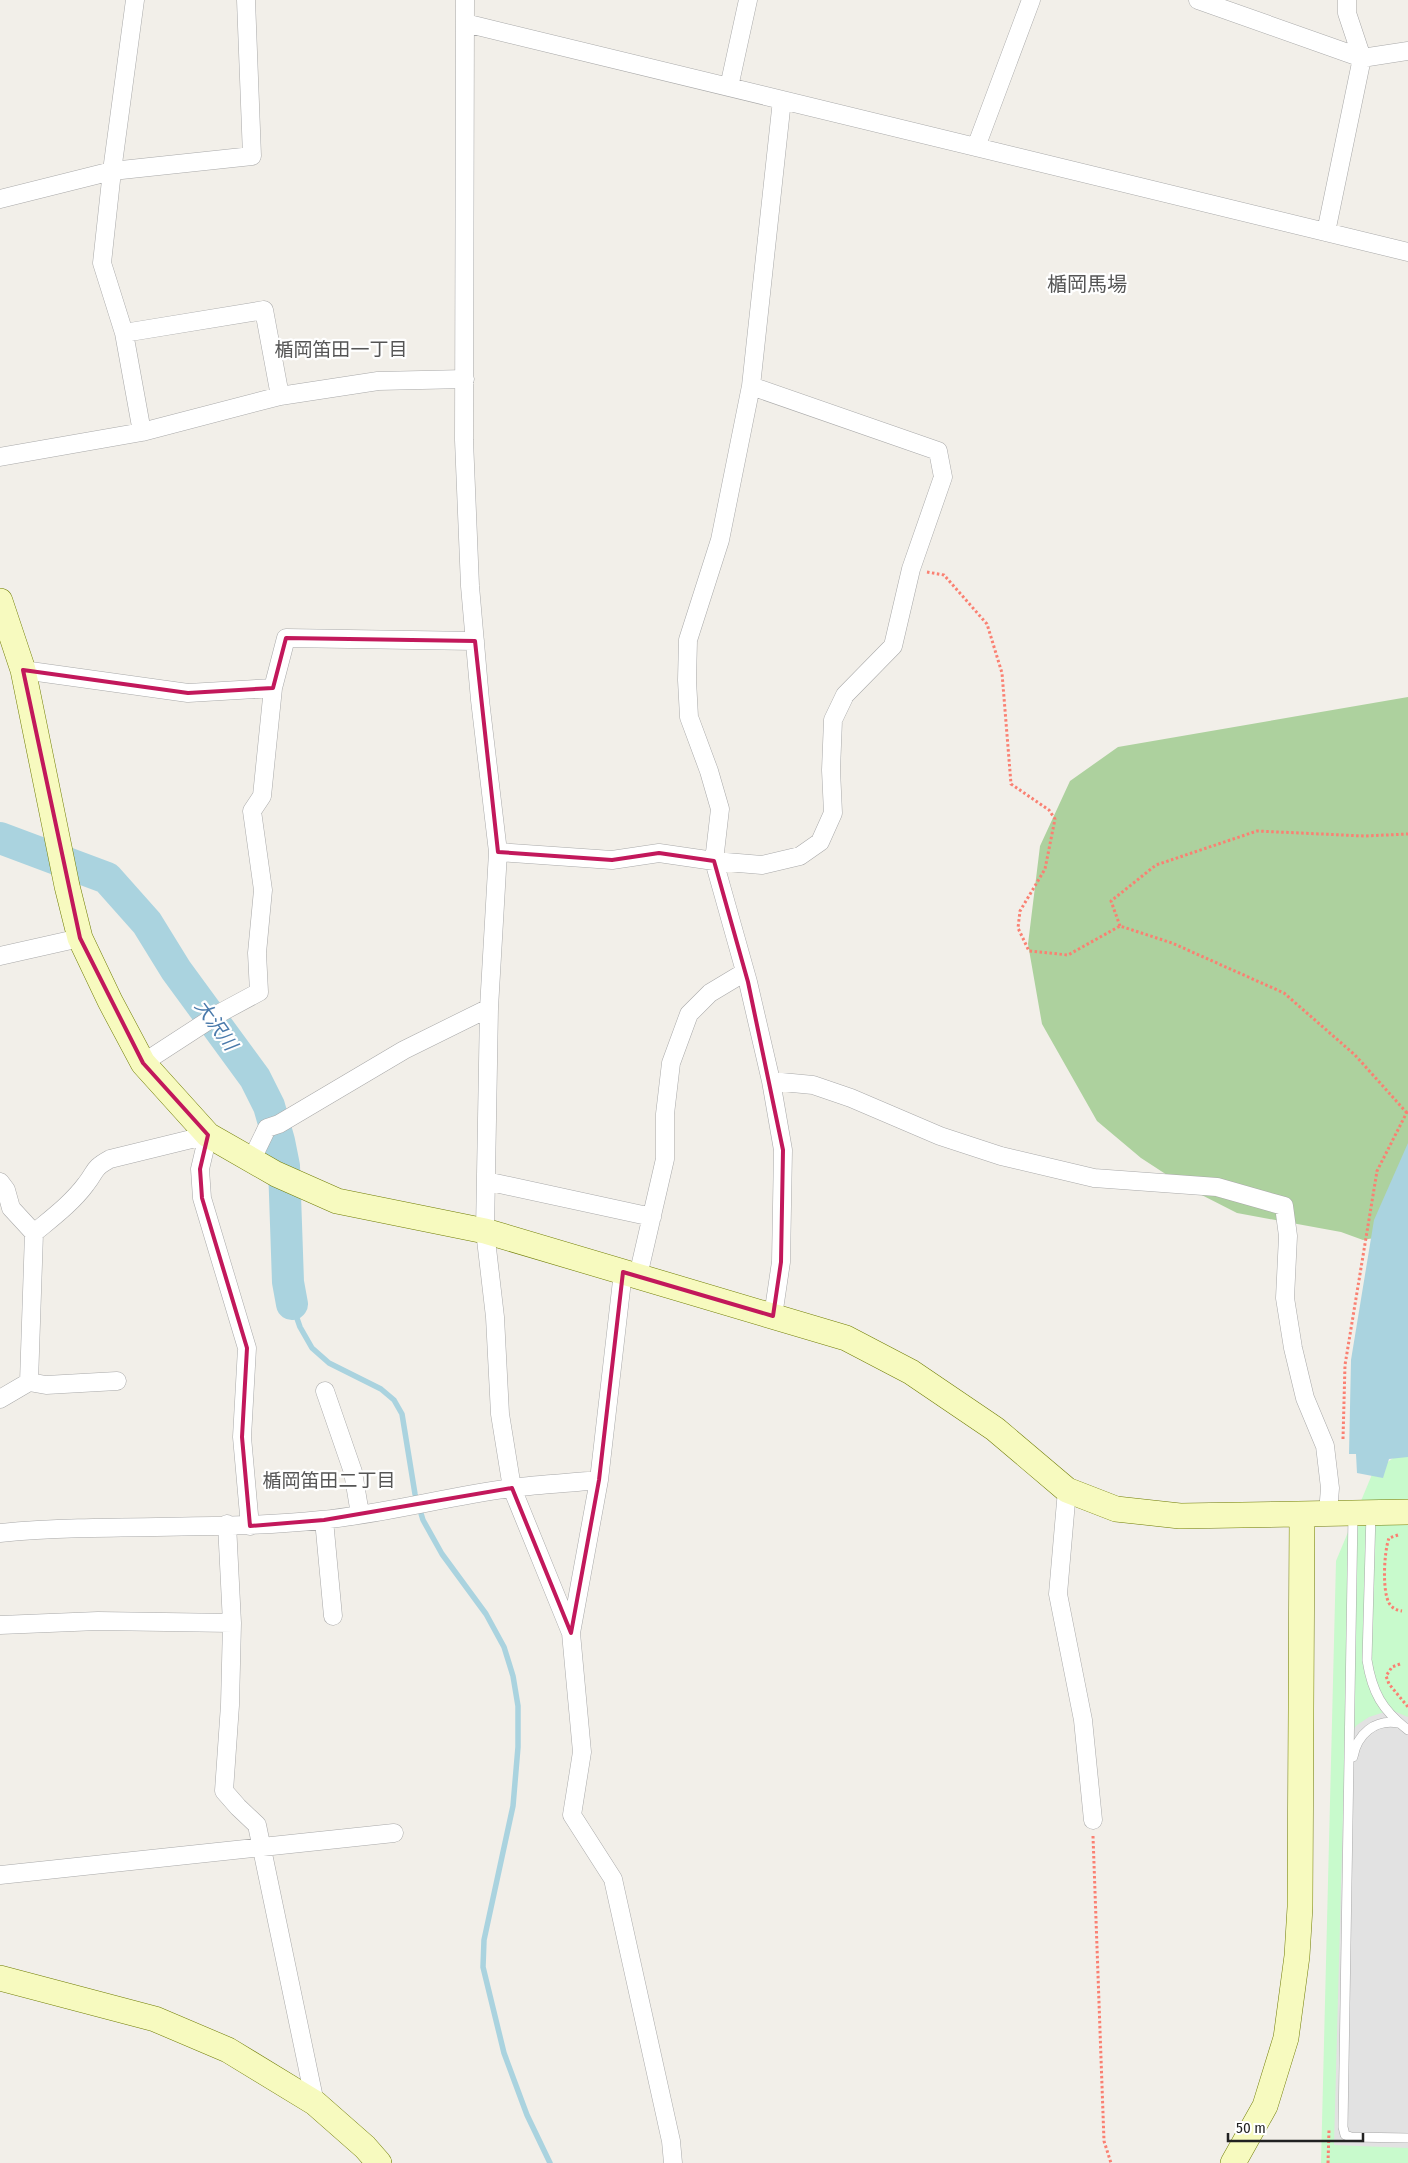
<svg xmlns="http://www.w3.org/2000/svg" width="1408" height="2163" font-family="'Fira Sans Condensed','Noto Sans JP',sans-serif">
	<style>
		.forest { fill: #add19e }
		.park { fill: #c8facc }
		.parking { fill: #e2e2e2 }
		.water { fill: #aad3df }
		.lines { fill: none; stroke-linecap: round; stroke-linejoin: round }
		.stream { stroke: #aad3df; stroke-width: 5.5 }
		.river { stroke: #aad3df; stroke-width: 32 }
		.lane-casing { stroke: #a9a9a9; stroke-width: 10 }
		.street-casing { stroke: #a9a9a9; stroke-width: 19 }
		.secondary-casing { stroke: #707d05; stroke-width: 26 }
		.path { stroke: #fa8072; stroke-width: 3; stroke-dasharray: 2.5 2.5; stroke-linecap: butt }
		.lane { stroke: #fff; stroke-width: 9 }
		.street { stroke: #fff; stroke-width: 18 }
		.secondary { stroke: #f7fabf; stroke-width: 25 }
		.marked { fill: none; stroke: #c2185b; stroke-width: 4; stroke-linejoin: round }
		.labels { text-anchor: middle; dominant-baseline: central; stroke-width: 4.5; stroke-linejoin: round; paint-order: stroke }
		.neighbourhood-label { font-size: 19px; fill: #555; stroke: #fff }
		.water-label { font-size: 19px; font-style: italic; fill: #4a7aab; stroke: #fff }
		.quarter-label { font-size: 20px; fill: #555; stroke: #fff }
	</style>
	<rect width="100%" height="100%" fill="#f2efe9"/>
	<!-- forest -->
	<path class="forest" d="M1408,697v535l-45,8 -22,-8 -104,-19 -53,-27 -43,-28 -44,-37 -55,-97 -14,-80 12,-98 30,-65 48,-34z"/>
	<!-- park -->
	<path class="park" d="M1408,1448v715h-87l15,-602 37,-89z"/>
	<!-- parking -->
	<path class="parking" d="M1391,1710l17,7v431l-74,-3 11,-406 12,-14 12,-8z"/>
	<!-- water -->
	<path class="water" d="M1408,1143v314l-19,2 -6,19 -26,-5 -1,-19h-7l2,-94 23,-140z"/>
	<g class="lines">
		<!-- stream -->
		<path class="stream" d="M292,1304l8,23 12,21 17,15 52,26 13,11 8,14 13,80 8,26 19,34 44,60 18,33 9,29 5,30v41l-5,59 -29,134 -1,27 21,86 23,62 23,48"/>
		<!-- river -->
		<path class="river" d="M0,838l107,40 40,45 29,47 79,108 14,28 10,35 5,25 4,116 4,22"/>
		<!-- lane casing -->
		<g class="lane-casing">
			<path id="lane" d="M1371,1513l-4,147c5,32 15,50 41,70
				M1353,1514l-10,613 2,8 6,2 57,1
				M1353,1757c4,-23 22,-38 45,-34"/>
		</g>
		<!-- street casing -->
		<g class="street-casing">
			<path id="street" d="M135,0l-23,171 -10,92 22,70 18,99
				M465,0l-1,440 6,146 10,114 18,152 -9,156 -4,223 10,86 5,97 12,74 59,145
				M1198,0l164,58 46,-7
				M465,23l943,229
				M729,87l19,-87
				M976,147l55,-147
				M0,199l112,-28 140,-15 -6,-156
				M1326,232l36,-174 -15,-45v-13
				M124,333l140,-23 16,86
				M0,457l142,-25 138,-36 98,-15 87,-2
				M23,670l165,23 85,-5
				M498,852l114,8 47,-7 55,8 48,4 38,-9 20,-14 13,-29 -2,-43 2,-50 12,-25 48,-49 18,-77 32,-92 -5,-26 -187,-65
				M0,956l80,-18
				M143,1063l77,-50 39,-21 -2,-39 6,-63 -11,-79 10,-15 11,-108 13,-50 189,3
				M771,1081l42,4 38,13 89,38 61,20 93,22 123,9 67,19 4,30 -3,62 8,50 12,50 20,48 5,42 -2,25
				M252,1159l15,-31 12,-4 125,-74 85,-42
				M486,1181l166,36
				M0,1182l6,8 5,18 23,25
				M623,1272l-24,208 -28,153 11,119 -10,63 41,64 58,262 2,22
				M638,1276l27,-117v-45l6,-51 18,-49 21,-21 35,-21
				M773,1316l8,-54 2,-112 -12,-69 -23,-99 -34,-121 6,-52 -11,-38 -20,-54 -2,-37 1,-40 32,-100 31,-154 31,-286
				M29,1382l17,3 71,-4
				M325,1391l28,81 7,42
				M0,1399l29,-17 5,-149c18,-15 38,-30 52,-49 11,-14 6,-15 24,-25l98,-24 -8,34 2,29 45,150 -5,89 8,89
				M1067,1490l-9,104 25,126 10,100
				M324,1520l9,96
				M0,1533c107,-10 215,-2 321,-13 63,-6 128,-24 191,-32 29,-4 58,-5 87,-8
				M232,1623l-2,82 -6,86 14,16 19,18 58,278
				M0,1625l98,-4 134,2 -5,-99
				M0,1875l394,-42"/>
		</g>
		<!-- secondary casing -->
		<g class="secondary-casing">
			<path id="secondary" d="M0,601l23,69 44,216 13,52 30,63 33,62 65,72 68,39 61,27 148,30 361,107 65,34 84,57 72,61 49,19 64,7 228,-4
				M0,1978l155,41 73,31 87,53 50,44 14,16
				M1233,2163l32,-57 21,-68 11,-82 3,-49 2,-393"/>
		</g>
		<!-- path -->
		<path class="path" d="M927,572l17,3 43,49 15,49 9,111 38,26 6,9 -10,50 -25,42 -2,17 11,23 39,4 52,-29 52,17 112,50 71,62 52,58
			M1120,926l-9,-25 45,-36 101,-34 107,5 44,-2
			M1343,1439l2,-74 32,-194 31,-61
			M1398,1535l-9,3c-5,14 -7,52 0,65 3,5 7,7 13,8
			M1400,1664l-8,3 -6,9 3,8 19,23
			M1093,1836l11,305 7,22
			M1328,2163l1,-33"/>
		<!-- lane -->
		<use href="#lane" class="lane"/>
		<!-- street -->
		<use href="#street" class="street"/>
		<!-- secondary -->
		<use href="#secondary" class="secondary"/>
	</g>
	<!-- marked area -->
	<path class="marked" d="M286,638l189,3 23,211 114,8 47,-7 55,8 34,121 35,168 -2,112 -8,54 -150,-44 -24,208 -28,153 -59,-145 -188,32 -74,6 -8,-89 5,-89 -45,-150 -2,-29 8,-34 -65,-72 -63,-125 -57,-268 165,23 85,-5z"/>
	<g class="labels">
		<!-- neighbourhood labels -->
		<g class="neighbourhood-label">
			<text x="341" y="349">楯岡笛田一丁目</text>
			<text x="329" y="1480">楯岡笛田二丁目</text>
		</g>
		<!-- water labels -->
		<g class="water-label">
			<text transform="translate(216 1025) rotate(54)">大沢川</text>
		</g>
		<!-- quarter labels -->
		<g class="quarter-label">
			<text x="1087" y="284">楯岡馬場</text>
		</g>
	</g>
	<!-- scale -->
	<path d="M1228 2133v8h135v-8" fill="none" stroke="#222222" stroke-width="2.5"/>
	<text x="1236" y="2133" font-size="15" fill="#222222" stroke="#ffffff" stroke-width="4" paint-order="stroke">50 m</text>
</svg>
